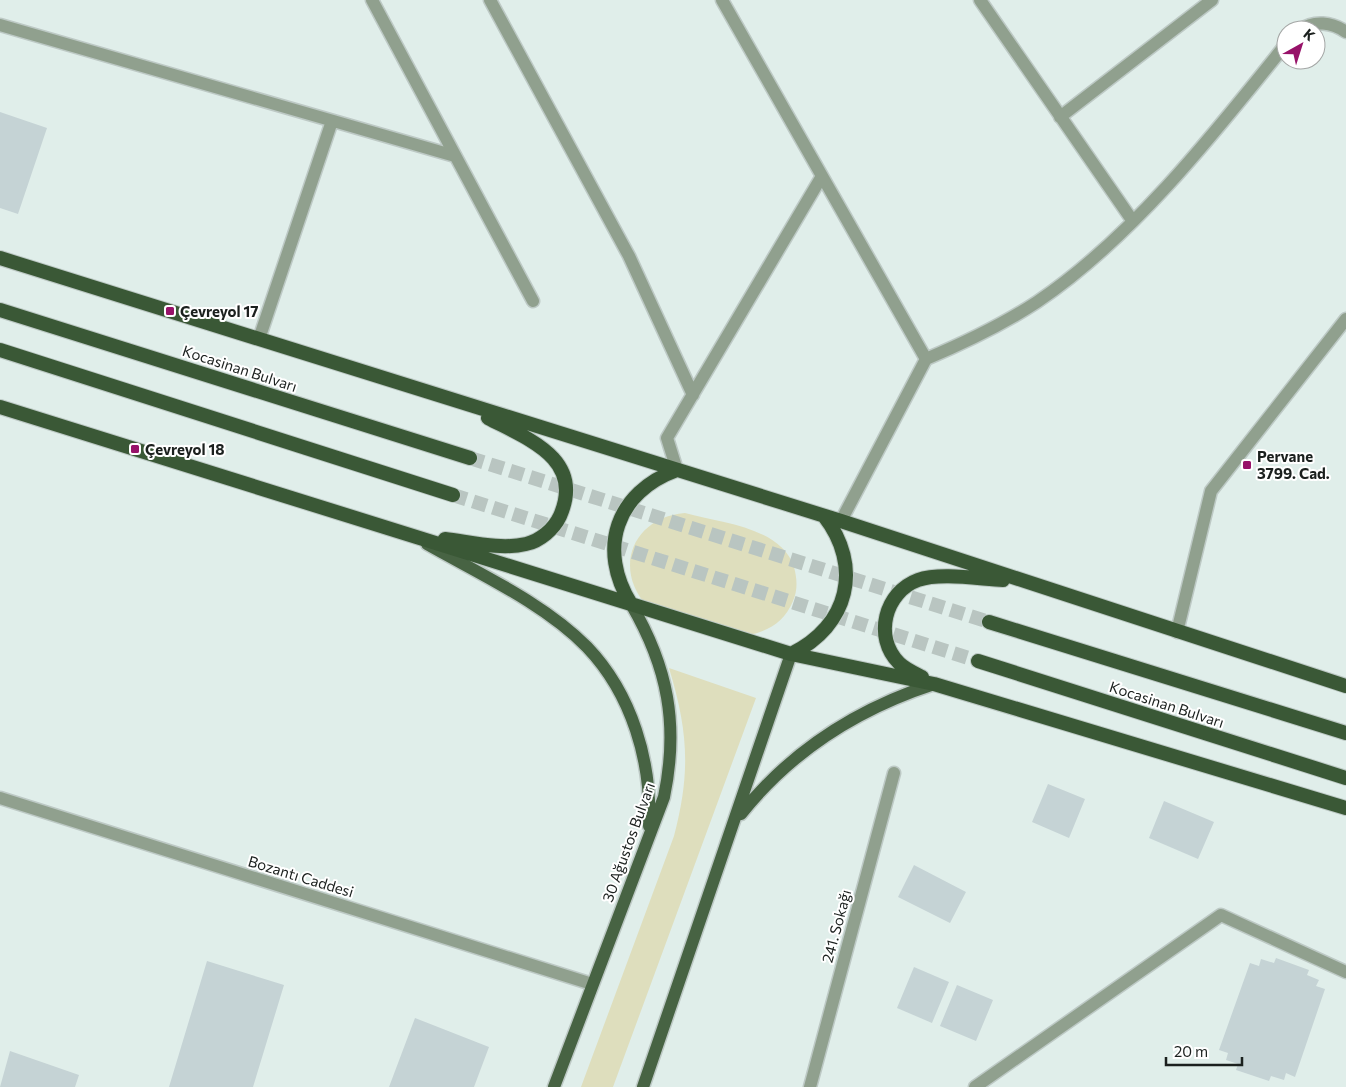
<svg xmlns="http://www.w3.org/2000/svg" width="1346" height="1087" font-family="Commissioner,sans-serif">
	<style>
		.green { fill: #dedebd }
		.building { fill: #c5d3d5 }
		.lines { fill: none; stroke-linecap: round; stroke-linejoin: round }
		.trunk-tunnel { stroke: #b9c5c1; stroke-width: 14; stroke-dasharray: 14 7; stroke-linecap: butt }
		.minor-casing { stroke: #bdc9c5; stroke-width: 15 }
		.primary-casing { stroke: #bdc9c5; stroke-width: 15 }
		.trunk-casing { stroke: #bdc9c5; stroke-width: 16 }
		.minor { stroke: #90a08e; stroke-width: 12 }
		.primary { stroke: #476343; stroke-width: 12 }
		.trunk { stroke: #3a5836; stroke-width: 14 }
		.poi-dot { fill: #971269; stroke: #fff; stroke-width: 2 }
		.labels { text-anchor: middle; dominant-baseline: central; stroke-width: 4; stroke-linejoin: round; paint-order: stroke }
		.poi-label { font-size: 15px; font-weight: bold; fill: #1b201e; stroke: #fff; text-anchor: start }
		.street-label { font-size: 15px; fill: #1b201e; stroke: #fff }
	</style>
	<rect width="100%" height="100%" fill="#e0eeea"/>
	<!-- green -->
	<path class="green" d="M685,513c36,10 96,14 109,54 3,11 4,23 -1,34 -8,20 -23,29 -43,34l-102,-28c-36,-38 -15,-90 37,-94z
		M669,668l87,30 -143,389h-32l93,-251c17,-65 14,-105 -5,-168z"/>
	<!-- building -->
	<path class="building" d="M0,112l47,16 -29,86 -18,-6z
		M1048,784l37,15 -16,39 -37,-16z
		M1164,801l50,21 -16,37 -49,-21z
		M914,865l52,27 -16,31 -52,-26z
		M1276,958l33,12 -2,5 12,5 -3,6 9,3 -30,88 -9,-4 -2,7 -13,-4 -2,5 -33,-11 2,-6 -12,-4 2,-7 -9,-3 31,-87 9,3 2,-7 13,4z
		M207,961l77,24 -31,102h-84z
		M914,967l35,15 -17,41 -35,-15z
		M957,985l36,15 -17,41 -36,-15z
		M415,1018l74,29 -15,40h-85z
		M10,1051l69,24 -4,12h-75z"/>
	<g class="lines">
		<!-- trunk-tunnel -->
		<path class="trunk-tunnel" d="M470,458l519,164
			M453,495l525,166"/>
		<!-- minor casing -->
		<g class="minor-casing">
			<path id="minor" d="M372,0l161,301
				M490,0l139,256 64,139
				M722,0l204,359 -85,162
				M980,0l152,220
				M0,25l455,131
				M1300,30c14,-10 32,-8 46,2
				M1060,117l152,-117
				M259,339l73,-218
				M926,359c38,-16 76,-34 111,-57 95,-64 177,-168 249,-258
				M677,470l-10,-32 155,-262
				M1177,632l34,-141 135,-172
				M0,798l592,186
				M810,1087l84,-314
				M975,1087l246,-172 125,57"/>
		</g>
		<!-- primary casing -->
		<g class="primary-casing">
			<path id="primary" d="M427,544c53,30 118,60 160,103 45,47 65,115 62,179
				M741,814c51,-64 116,-105 193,-130
				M554,1087l110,-290c15,-72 4,-130 -33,-193
				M643,1087l148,-433"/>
		</g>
		<!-- trunk casing -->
		<g class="trunk-casing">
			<path id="trunk" d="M0,258l841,263 505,165
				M0,310l470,148
				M0,350l453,145
				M0,407l791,247 143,30 412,124
				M445,539c25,3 56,11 81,5 14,-3 28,-15 34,-28 25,-57 -32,-77 -72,-98
				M631,604c-34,-55 -15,-112 46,-134
				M989,622l357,111
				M791,654c58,-28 72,-88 33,-138
				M978,661l368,117
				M922,677c-8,-4 -17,-8 -23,-14 -26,-26 -14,-71 19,-83 22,-8 62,-1 85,0"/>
		</g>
		<!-- minor -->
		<use href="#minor" class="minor"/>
		<!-- primary -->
		<use href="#primary" class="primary"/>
		<!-- trunk -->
		<use href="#trunk" class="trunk"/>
	</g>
	<!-- markers -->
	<g class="poi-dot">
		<rect x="165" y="306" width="10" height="10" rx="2.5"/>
		<rect x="130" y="444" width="10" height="10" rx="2.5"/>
		<rect x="1242" y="460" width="10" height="10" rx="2.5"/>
	</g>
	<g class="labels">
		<!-- poi labels -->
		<g class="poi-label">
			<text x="180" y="311">Çevreyol 17</text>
			<text x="145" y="449">Çevreyol 18</text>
			<text x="1257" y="456">Pervane<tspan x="1257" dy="17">3799. Cad.</tspan></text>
		</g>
		<!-- street labels -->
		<g class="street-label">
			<text transform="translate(240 368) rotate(18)">Kocasinan Bulvarı</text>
			<text transform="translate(1167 704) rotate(18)">Kocasinan Bulvarı</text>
			<text transform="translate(628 842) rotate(-70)">30 Ağustos Bulvarı</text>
			<text transform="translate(301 876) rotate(17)">Bozantı Caddesi</text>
			<text transform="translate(836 926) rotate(-75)">241. Sokağı</text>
		</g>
	</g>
	<!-- north arrow -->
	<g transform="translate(1301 45) rotate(39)"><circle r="24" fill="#ffffff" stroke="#a4a6a5"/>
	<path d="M0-4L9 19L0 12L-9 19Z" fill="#971269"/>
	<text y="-8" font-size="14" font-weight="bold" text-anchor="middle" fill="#1b201e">K</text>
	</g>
	<!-- scale -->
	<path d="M1166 1057v8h76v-8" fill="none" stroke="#1b201e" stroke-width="2.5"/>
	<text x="1174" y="1057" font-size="15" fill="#1b201e" stroke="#ffffff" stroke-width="4" paint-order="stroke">20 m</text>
</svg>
